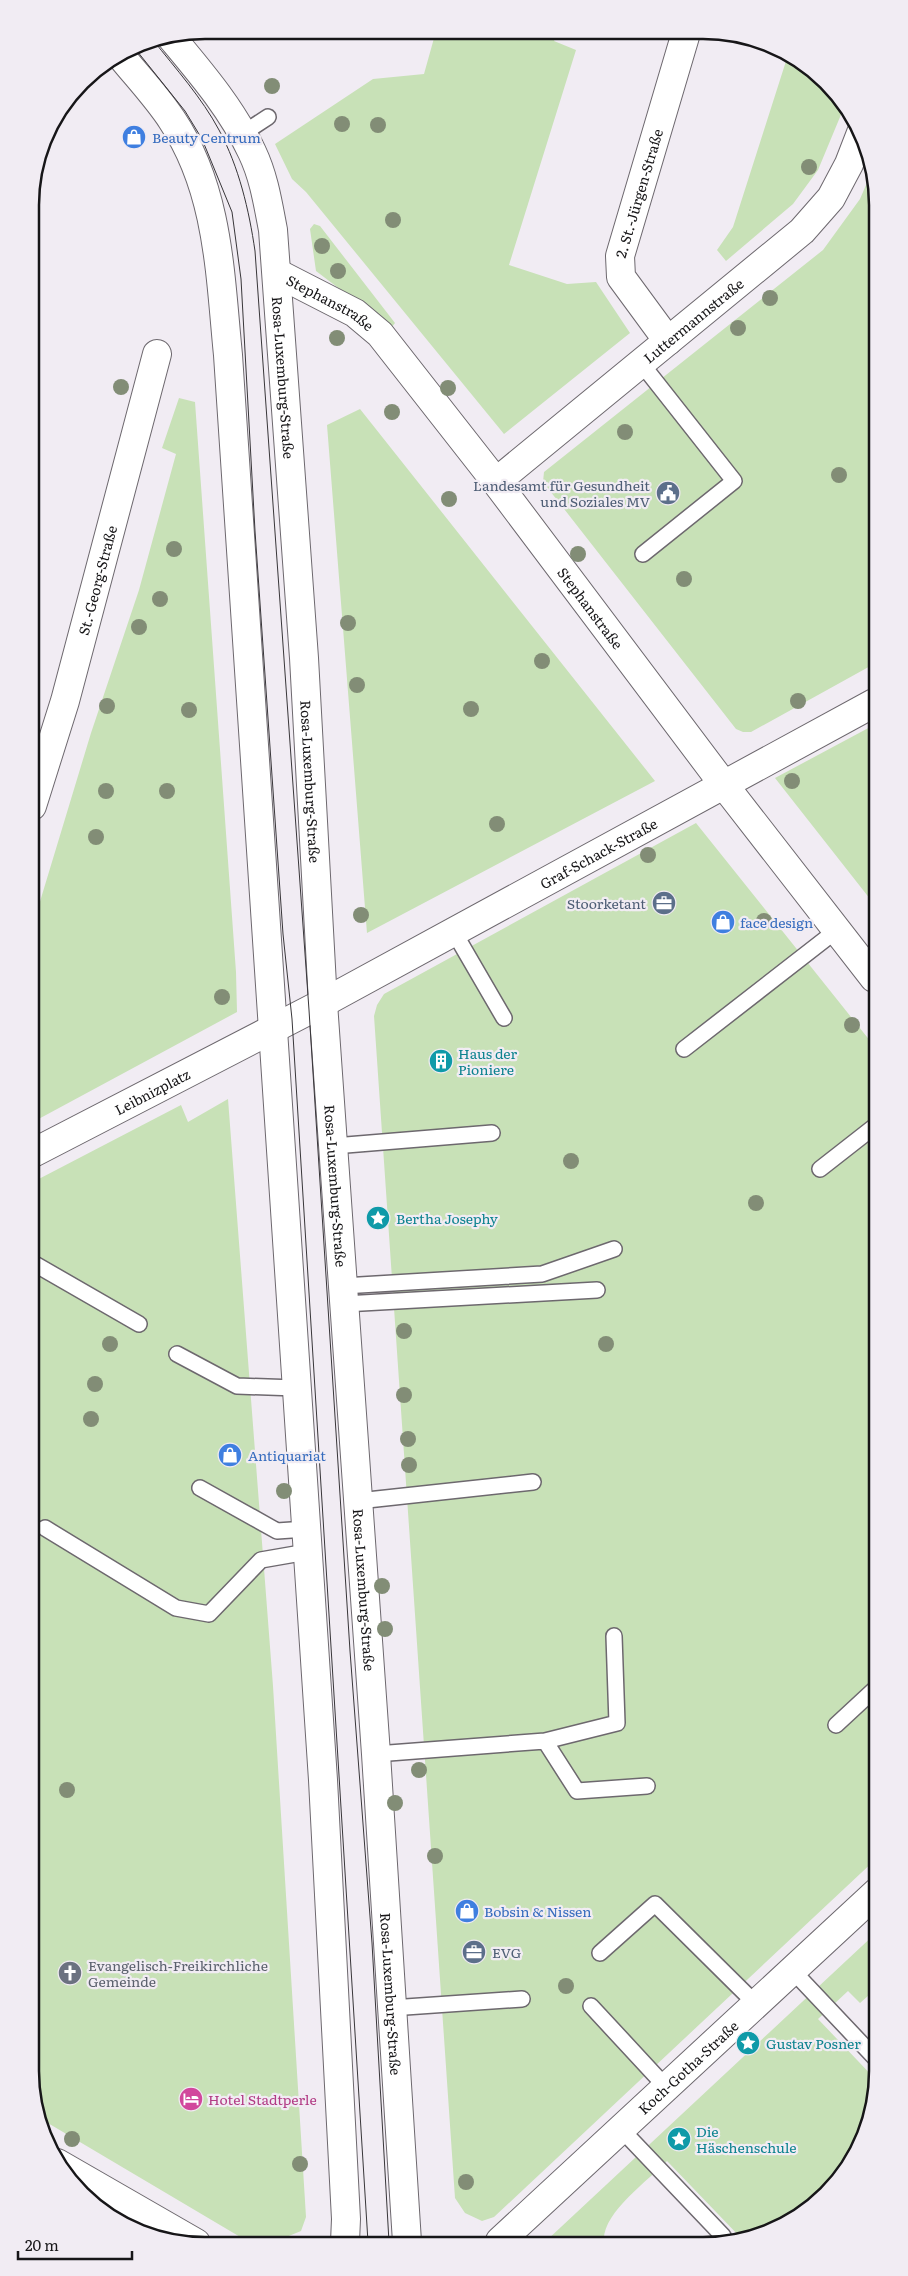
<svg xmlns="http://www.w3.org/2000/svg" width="908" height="2276" font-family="Literata,serif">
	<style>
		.green { fill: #c8e1b7 }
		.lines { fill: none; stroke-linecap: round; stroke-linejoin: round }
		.service-casing { stroke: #6d686e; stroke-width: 18 }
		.minor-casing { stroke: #6d686e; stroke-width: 30 }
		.tertiary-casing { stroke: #6d686e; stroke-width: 30 }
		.service { stroke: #fff; stroke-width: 15 }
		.minor { stroke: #fff; stroke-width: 28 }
		.tertiary { stroke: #fff; stroke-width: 28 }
		.tram { stroke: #383639; stroke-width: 1 }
		.tree { fill: #828d76 }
		.labels { text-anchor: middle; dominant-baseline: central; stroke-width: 4.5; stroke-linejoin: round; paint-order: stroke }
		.shop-label { font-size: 14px; fill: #366cbe; stroke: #f1ecf3; text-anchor: start }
		.street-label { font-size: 14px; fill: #171618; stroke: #f1ecf3 }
		.service-label { font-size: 14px; fill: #4e5e75; stroke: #f1ecf3; text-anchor: end }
		.culture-label { font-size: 14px; fill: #0d838f; stroke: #f1ecf3; text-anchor: start }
		.worship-label { font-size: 14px; fill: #5b616d; stroke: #f1ecf3; text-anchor: start }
		.hotel-label { font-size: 14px; fill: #b23c85; stroke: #f1ecf3; text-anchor: start }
		.rim { fill: none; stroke: #171618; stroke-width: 2.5 }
	</style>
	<rect width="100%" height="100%" fill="#f1ecf3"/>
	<!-- green -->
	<path class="green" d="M436,31l122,1 -4,9 22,9 -67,215 58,19 29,-2 34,51 -126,101 -198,-242 -14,-13 -17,-35 98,-65 51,-5z
		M787,58l32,16 26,31 -27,65 -25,34 -67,57 -9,-11 16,-23z
		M872,171l2,493 -123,68h-8l-7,-3 -193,-247 1,-10 279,-222 37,-51z
		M314,224l6,2 75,97 -4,5 -75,-57 -6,-42z
		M179,398l16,4 41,570 1,40 -204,110 -1,-194 59,-195 48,-143 37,-136 -14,-6z
		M360,409l295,372 -288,152 -40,-508z
		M874,725v179l-99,-126z
		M696,823l179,224 2,811 -383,359 -12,4 -17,-8 -10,-15 -81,-1182 3,-11 7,-11z
		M228,1099l45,587 33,531 -5,14 -27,11 -27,-1 -211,-125 -3,-934 148,-77 7,17z
		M877,1932v56l-17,15 -12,-12 -30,28 60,63 -9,46 -27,50 -42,39 -52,23h-8l1,-2 -74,-77c-18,19 -65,52 -63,80h-58z"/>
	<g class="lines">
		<!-- service casing -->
		<g class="service-casing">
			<path id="service" d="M242,134l26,-17
				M641,363l93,118 -91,73
				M454,932l50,86
				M684,1049l153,-119
				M334,1146l158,-13
				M820,1169l55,-43
				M33,1263l106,61
				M343,1286l199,-12 72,-25
				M344,1304l253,-14
				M177,1354l60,32 59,2
				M200,1488l77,43 29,-2
				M358,1501l175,-19
				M45,1528l131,80 33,6 52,-54 46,-8
				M836,1725l41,-38
				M545,1741l72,-18 -3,-87
				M376,1754l169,-13 32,50 70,-5
				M600,1953l55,-49 101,100
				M792,1970l86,91
				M591,2006l75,81
				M391,2008l131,-9
				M621,2129l102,107v4"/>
		</g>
		<!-- minor casing -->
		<g class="minor-casing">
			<g id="minor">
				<path id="s1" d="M277,273l78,40 25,21 116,148 228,303 150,193"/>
				<path id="s2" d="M668,341l-47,-64 -1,-21 66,-223"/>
				<path id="s3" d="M496,482l306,-251 29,-33 18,-34 12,-31"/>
				<path id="s4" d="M32,806l33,-105 92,-347"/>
				<path id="s5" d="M33,1153l290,-150 551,-300"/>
				<path d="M57,2163l139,80"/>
				<path id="s6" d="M500,2241l377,-349"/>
			</g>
		</g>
		<!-- tertiary casing -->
		<g class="tertiary-casing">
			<g id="tertiary">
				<path id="s7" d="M171,37c30,36 61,72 81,115 12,25 16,52 21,78l31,428 19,345 53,751 31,488"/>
				<path d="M120,55c17,21 37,42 52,65 47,70 48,155 56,235l95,1425 23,439 -1,23"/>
			</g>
		</g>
		<!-- service -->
		<use href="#service" class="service"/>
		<!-- minor -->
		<use href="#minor" class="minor"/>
		<!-- tertiary -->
		<use href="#tertiary" class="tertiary"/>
		<!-- tram -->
		<path class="tram" d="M153,40c23,29 49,58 66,90 20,37 30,80 36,121l54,759 41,641 22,292 17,299
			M133,46l52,65 17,28 30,73 9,67 14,252 28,403 9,85 76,1223"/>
	</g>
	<!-- trees -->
	<g class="tree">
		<circle cx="272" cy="86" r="8"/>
		<circle cx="342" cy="124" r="8"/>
		<circle cx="378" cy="125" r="8"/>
		<circle cx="809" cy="167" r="8"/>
		<circle cx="393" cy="220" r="8"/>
		<circle cx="322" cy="246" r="8"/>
		<circle cx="338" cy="271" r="8"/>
		<circle cx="770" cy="298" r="8"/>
		<circle cx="738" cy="328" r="8"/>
		<circle cx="337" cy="338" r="8"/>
		<circle cx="121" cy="387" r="8"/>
		<circle cx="448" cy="388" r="8"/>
		<circle cx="392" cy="412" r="8"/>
		<circle cx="625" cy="432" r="8"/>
		<circle cx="839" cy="475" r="8"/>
		<circle cx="449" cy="499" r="8"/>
		<circle cx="174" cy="549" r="8"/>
		<circle cx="578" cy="554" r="8"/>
		<circle cx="684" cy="579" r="8"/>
		<circle cx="160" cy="599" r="8"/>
		<circle cx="348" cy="623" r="8"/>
		<circle cx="139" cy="627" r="8"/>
		<circle cx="542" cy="661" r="8"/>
		<circle cx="357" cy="685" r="8"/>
		<circle cx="798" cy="701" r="8"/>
		<circle cx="107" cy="706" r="8"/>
		<circle cx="471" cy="709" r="8"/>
		<circle cx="189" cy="710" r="8"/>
		<circle cx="792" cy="781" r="8"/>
		<circle cx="106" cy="791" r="8"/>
		<circle cx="167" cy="791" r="8"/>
		<circle cx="497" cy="824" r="8"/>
		<circle cx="96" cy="837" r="8"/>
		<circle cx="648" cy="855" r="8"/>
		<circle cx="361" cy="915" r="8"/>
		<circle cx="764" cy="921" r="8"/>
		<circle cx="222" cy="997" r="8"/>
		<circle cx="852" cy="1025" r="8"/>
		<circle cx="571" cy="1161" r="8"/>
		<circle cx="756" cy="1203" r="8"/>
		<circle cx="404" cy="1331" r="8"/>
		<circle cx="110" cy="1344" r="8"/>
		<circle cx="606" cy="1344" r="8"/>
		<circle cx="95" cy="1384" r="8"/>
		<circle cx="404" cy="1395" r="8"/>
		<circle cx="91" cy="1419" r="8"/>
		<circle cx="408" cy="1439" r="8"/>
		<circle cx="409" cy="1465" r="8"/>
		<circle cx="284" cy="1491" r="8"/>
		<circle cx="382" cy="1586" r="8"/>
		<circle cx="385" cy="1629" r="8"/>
		<circle cx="419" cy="1770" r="8"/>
		<circle cx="67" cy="1790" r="8"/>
		<circle cx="395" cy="1803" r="8"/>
		<circle cx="435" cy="1856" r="8"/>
		<circle cx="566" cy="1986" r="8"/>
		<circle cx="72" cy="2139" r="8"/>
		<circle cx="300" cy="2164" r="8"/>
		<circle cx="466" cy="2182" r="8"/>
	</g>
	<!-- icons -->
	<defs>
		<g id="shop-disc" transform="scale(1.25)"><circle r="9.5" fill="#3f7fe0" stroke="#f1ecf3"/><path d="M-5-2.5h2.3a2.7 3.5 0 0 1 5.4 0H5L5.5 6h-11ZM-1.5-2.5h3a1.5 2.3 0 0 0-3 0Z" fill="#fff"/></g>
		<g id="civic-disc" transform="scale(1.25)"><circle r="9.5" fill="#5c6f8a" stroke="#f1ecf3"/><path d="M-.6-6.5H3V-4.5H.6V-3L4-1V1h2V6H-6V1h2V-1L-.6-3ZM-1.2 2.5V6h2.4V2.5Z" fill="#fff"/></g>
		<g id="office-disc" transform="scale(1.25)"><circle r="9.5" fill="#5c6f8a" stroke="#f1ecf3"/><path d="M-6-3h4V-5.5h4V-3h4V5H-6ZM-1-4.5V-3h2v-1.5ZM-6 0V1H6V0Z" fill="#fff"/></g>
		<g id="building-disc" transform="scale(1.25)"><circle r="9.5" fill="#0f9aa8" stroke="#f1ecf3"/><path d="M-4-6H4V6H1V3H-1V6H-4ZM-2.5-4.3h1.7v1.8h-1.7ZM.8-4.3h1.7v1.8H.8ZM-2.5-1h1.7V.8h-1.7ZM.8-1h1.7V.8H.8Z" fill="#fff"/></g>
		<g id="sight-disc" transform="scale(1.25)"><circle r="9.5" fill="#0f9aa8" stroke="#f1ecf3"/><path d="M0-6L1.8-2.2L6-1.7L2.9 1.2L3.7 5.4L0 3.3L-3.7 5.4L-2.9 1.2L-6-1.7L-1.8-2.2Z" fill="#fff"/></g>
		<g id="church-disc" transform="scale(1.25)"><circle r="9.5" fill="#6b7280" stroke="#f1ecf3"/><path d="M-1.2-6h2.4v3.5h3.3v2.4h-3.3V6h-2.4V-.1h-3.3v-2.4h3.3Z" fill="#fff"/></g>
		<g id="hotel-disc" transform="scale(1.25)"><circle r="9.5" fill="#d1479c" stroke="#f1ecf3"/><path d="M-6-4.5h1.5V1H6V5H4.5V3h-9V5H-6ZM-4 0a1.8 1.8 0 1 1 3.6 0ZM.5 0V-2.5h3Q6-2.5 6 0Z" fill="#fff"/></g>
	</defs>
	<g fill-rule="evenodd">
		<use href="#shop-disc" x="134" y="137"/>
		<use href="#civic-disc" x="668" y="493"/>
		<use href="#office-disc" x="664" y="903"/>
		<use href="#shop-disc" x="723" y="922"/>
		<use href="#building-disc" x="441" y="1061"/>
		<use href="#sight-disc" x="378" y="1218"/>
		<use href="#shop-disc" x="230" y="1455"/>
		<use href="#shop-disc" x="467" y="1911"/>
		<use href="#office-disc" x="474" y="1952"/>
		<use href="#church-disc" x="70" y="1973"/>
		<use href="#sight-disc" x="748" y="2043"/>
		<use href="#hotel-disc" x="191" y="2099"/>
		<use href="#sight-disc" x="679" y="2139"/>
	</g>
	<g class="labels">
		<!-- shop labels -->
		<g class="shop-label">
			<text x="152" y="137">Beauty Centrum</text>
			<text x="740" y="922">face design</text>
			<text x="248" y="1455">Antiquariat</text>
			<text x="484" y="1911">Bobsin &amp; Nissen</text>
		</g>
		<!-- street labels -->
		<g class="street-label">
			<text stroke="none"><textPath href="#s2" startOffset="166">2. St.-Jürgen-Straße</textPath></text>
			<text stroke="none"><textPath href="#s1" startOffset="61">Stephanstraße</textPath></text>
			<text stroke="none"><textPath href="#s3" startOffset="255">Luttermannstraße</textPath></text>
			<text stroke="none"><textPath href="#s7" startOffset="370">Rosa-Luxemburg-Straße</textPath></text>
			<text stroke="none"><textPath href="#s4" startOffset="235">St.-Georg-Straße</textPath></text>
			<text stroke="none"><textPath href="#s1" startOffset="466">Stephanstraße</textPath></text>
			<text stroke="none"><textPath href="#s7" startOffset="775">Rosa-Luxemburg-Straße</textPath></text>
			<text stroke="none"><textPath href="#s5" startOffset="640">Graf-Schack-Straße</textPath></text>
			<text stroke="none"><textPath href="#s5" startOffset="134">Leibnizplatz</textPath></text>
			<text stroke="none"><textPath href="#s7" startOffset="1180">Rosa-Luxemburg-Straße</textPath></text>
			<text stroke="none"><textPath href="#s7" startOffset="1585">Rosa-Luxemburg-Straße</textPath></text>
			<text stroke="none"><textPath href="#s7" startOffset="1990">Rosa-Luxemburg-Straße</textPath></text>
			<text stroke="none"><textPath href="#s6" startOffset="256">Koch-Gotha-Straße</textPath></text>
		</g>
		<!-- service labels -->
		<g class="service-label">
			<text x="650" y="485">Landesamt für Gesundheit<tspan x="650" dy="16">und Soziales MV</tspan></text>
			<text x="646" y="903">Stoorketant</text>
			<text x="492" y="1952" text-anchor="start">EVG</text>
		</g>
		<!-- culture labels -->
		<g class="culture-label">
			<text x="458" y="1053">Haus der<tspan x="458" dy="16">Pioniere</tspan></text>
			<text x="396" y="1218">Bertha Josephy</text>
			<text x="766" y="2043">Gustav Posner</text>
			<text x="696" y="2131">Die<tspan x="696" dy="16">Häschenschule</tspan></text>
		</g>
		<!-- worship labels -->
		<g class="worship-label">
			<text x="88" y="1965">Evangelisch-Freikirchliche<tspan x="88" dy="16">Gemeinde</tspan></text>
		</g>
		<!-- hotel labels -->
		<g class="hotel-label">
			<text x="208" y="2099">Hotel Stadtperle</text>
		</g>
	</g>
	<!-- crop -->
	<path d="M0 0H908V2276H0ZM205 39H703A166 166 0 0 1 869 205V2071A166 166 0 0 1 703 2237H205A166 166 0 0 1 39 2071V205A166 166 0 0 1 205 39Z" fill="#f1ecf3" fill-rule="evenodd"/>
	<path class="rim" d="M205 39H703A166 166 0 0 1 869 205V2071A166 166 0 0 1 703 2237H205A166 166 0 0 1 39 2071V205A166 166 0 0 1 205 39Z"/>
	<!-- scale -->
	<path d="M18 2251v8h114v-8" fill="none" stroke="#171618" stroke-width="2.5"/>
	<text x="25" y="2251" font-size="15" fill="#171618" stroke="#f1ecf3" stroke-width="4" paint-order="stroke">20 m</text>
</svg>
